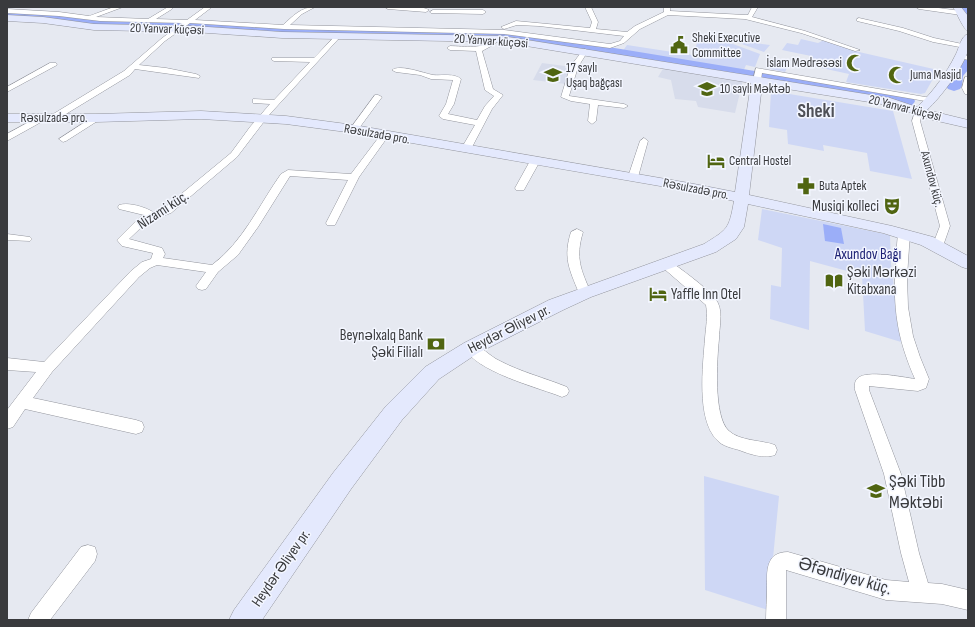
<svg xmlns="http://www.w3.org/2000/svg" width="975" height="627" font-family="'Sofia Sans Condensed',sans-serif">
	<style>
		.built { fill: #d7dceb }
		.green { fill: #ced7f5 }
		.water { fill: #9baef8 }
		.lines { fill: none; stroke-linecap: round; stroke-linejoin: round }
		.river { fill: #9baef8; fill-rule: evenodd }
		.street-casing { stroke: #93959d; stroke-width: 1 }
		.secondary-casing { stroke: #93959d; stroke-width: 1 }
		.street { fill: #fff; fill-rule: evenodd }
		.secondary { fill: #e4e9fd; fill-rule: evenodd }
		.labels { text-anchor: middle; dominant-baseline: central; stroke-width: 3; stroke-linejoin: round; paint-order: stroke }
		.far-street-label { font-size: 13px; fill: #393a3d; stroke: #f3f6ff }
		.far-poi-label { font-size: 13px; fill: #393a3d; stroke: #f3f6ff; text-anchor: start }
		.poi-label { font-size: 15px; fill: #393a3d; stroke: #f3f6ff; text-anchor: end }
		.street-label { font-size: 15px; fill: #393a3d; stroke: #f3f6ff }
		.park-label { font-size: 15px; fill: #1e2275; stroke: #f3f6ff }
		.near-poi-label { font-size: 18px; fill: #393a3d; stroke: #f3f6ff; text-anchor: start }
		.near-street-label { font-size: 18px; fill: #393a3d; stroke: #f3f6ff }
		.far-town-label { font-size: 19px; font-weight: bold; fill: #4f5158; stroke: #f3f6ff }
	</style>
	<rect width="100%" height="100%" fill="#e6e9f1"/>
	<!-- built -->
	<path class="built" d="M542,63l23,3v2l6,1 -5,15 -33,-4z
		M664,67l79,13 -8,33 -37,-6 -2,-6 -21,-2 -4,-19 -13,-3z"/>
	<!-- green -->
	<path class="green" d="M699,39l34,5 27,10 -5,13 -9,-2 -3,7 -121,-20 5,-7 65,10z
		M801,39l17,4 6,-3 35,12 79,18 -13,23 -4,1 -75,-12 3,-8 -41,-9 3,-9 -29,-6 5,-7 11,2z
		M741,41l29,4 -6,7 -25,-9z
		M774,58l16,4 -5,10 -15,-3z
		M771,91l122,20 19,68 -42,-8 -3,-18 -44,-8 1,6 -36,-7 -1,-14 -18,-3z
		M762,209l128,26 1,29 10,78 -36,-11 -3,-56 -52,-14 -1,69 -39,-11 1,-34 10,2 1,-39 -24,-8z
		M704,476l75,20 -11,114 -63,-20z"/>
	<!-- water -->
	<path class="water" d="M823,224l18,4 3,16 -19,-3z"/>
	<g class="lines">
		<!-- river -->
		<path class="river" d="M958,7h10v8l-4,-1z
			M7,10l48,3 44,6 80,1 100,7 238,5 390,64 6,1 2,4 -2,4 -6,1 -390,-66 -238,-5 -100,-7 -80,-1 -44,-6 -48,-3z
			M968,56v14l-5,6 -1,10 -2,3 -6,2 -6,-2 -2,-3 1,-10 3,-3 13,-16z"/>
		<!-- street casing -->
		<g class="street-casing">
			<path id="street" d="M114,7h9l-27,10 52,2 20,-12h4v2l-16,10 31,1 18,-13h7l-17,13 88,5c10,-9 18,-18 32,-18l-13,7 -12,11 214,5 106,14 10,-3 4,-5 -85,-10 -22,-1 -13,4 -3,-2 15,-6 74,7 2,-6 -7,-15h6l7,15 -2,7 31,3 8,-6 29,-14v-5h6v4l75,4h3l4,-8h6l-6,10 53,14 55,19 -5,1 -54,-18 -56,-14 -77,-4 -28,14 -16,14 -14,5 -106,-14 -220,-5 -94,-6 -25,18 -26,24 27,3 30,6 4,2 -1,2 -64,-9 -5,6 -74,45h-6l-1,-2 1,-2 74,-45 37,-32 21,-16 -82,-2 -41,-5 -52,-3v-4l52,3 30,4z
				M385,7c11,0 35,-2 44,3l-3,2 -38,-3z
				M916,7h15l30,4 3,2 -3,2 -42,-6z
				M433,10h50l3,2 -3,2 -52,-1 -1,-1z
				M859,18l44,10 31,10 33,7 1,1 -3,2 -32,-6 -34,-11 -42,-10v-2z
				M336,35l5,1 -72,79 -32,42 -66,56 -23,8 -19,18 33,9 3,6 -2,4 49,7c31,-23 47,-60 69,-91l7,-4 63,4 31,-41h6l1,2 -30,42 -24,48h-8l-1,-2 22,-43 -58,-4 -32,51 -20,28 -20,17 -12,17 -4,1 -4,-1 -2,-3 10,-14 -49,-7 -7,3 -11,9 -87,95 -19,26 103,22 6,2 2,5 -2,5 -6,2 -111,-25 -12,18 -6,2v-19l29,-38 -29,-2v-12l37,4 87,-91 11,-9 9,-3 2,-6 -31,-7 -5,-6 23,-23 4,-2 -25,-6 -1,-2 1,-2c10,-3 26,2 34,7l10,-3 68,-56 19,-26 20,-23 -17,-1v-4l21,1 36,-38 -36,-1 -2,-1v-2h42z
				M493,37l5,1 -3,6 -13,7 11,38 10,6 -11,14 -21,40 -5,3 -5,-3 14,-24 -32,-6 -4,-3 7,-12 7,-24 -22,-1 -11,-4 -24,-3 -4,-2c8,-6 31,3 41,5 9,1 21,-2 28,4l-7,25 -6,10 29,6 8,-14 9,-10 -9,-6 -9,-39 -26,-1 -3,-2 3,-2c14,0 35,5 43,-9z
				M585,49l3,2 -10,16 -9,29 55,8 4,2 -4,2 -26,-3 -2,16 -4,3 -4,-3 2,-17 -19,-3 -10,-4 9,-30 13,-17z
				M960,54l8,2v4l-10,-3v-2z
				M50,63h6l1,2 -50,27v-5z
				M756,68l175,30 4,2 -4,2 -169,-29 -1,7 -4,2 -4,-2z
				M965,77h3v17h-3l-3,-6z
				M375,95h3l4,2 -25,34h-6l-1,-2z
				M916,109h6l1,2 -3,10 30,105 -6,17 -9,6 -4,-1 -2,-3 6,-6 5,-13 -28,-105z
				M96,115l4,3 -1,2 -33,21 -3,1 -4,-3z
				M40,116l3,1 1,2 -1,2 -36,20v-7z
				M644,138l4,3 -10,36 -5,3 -3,-1 -2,-2 12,-36z
				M535,158l5,3 -15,27 -1,2h-8l-1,-2 15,-27z
				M577,229l6,3c-8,26 -2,38 8,61l-2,3 -4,1 -4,-1 -2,-3c-10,-24 -16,-36 -8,-61z
				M904,230l4,1 2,2 -3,44 1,30 5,29 7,21 9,22 -3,9 -8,3 -49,-5v4l32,84 18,79 9,30 14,1 26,6v20l-26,-6 -56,-4 -100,-30v50h-20c0,-10 1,-21 1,-31 0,-17 -2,-37 21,-37l98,28 23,2 -8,-29 -17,-79 -29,-84c0,-4 -1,-9 3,-12 9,-8 44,-1 57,1 -24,-54 -22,-89 -17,-146l2,-2z
				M7,234l23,3 2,2 -2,2 -23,-1z
				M666,260l4,1c13,10 41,29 48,42 5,11 1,25 1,36 -2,20 -6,78 10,92 11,10 32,9 46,14l2,5 -2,5c-11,4 -26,-1 -36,-5 -7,-2 -17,-4 -22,-10 -21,-21 -14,-75 -12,-102 1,-11 3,-22 1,-33l-44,-38 -2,-3 2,-3z
				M471,343c11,3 18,13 29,18 21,11 45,17 67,26l2,4 -2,4 -5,2 -5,-2c-25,-9 -80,-24 -93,-47l2,-4z
				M88,545l7,2 2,7 -2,7 -45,59h-22l3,-7 50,-66z"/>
		</g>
		<!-- secondary casing -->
		<g class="secondary-casing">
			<path id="secondary" d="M953,7h8l7,9v15c-5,-2 -11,-18 -15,-24z
				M7,15l36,2 51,7 99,2 89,6 220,4 388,62 27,9c16,-15 29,-33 39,-53 3,-6 5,-18 12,-20 0,5 1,11 0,16 -4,17 -28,48 -41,60l41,10v8l-35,-8 -45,-15 -126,-20 -13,110 143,31 41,11 35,19v13l-6,-2 -41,-22 -38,-12 -135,-29 -4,23 -8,12 -20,13 -125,45 -28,13 -85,43 -39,26 -37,41 -51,69 -89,131h-33l5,-10 99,-137 53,-67 39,-39 39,-24 85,-43 155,-56c24,-15 25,-15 30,-43l-45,-10 -335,-58 -68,-9 -85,-5 -105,3h-89v-8h89l105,-3 85,5 68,9 335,58 46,9 16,-109 -249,-41 -220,-4 -89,-6 -99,-2 -51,-7 -36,-2z"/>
		</g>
		<!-- street -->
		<use href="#street" class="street"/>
		<!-- secondary -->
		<use href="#secondary" class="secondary"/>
	</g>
	<!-- icons -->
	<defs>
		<g id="civic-bare" transform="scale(1.38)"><path d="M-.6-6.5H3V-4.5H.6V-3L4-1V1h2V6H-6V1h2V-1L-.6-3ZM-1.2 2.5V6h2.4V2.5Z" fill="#506511" stroke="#f3f6ff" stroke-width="2.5" paint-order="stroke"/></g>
		<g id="mosque-bare" transform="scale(1.38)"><path d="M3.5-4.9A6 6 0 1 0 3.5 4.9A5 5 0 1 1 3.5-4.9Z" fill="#506511" stroke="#f3f6ff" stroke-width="2.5" paint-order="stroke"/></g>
		<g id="school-bare" transform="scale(1.38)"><path d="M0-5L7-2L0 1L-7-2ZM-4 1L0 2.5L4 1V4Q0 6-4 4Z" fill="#506511" stroke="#f3f6ff" stroke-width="2.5" paint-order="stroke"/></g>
		<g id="hotel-bare" transform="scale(1.38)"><path d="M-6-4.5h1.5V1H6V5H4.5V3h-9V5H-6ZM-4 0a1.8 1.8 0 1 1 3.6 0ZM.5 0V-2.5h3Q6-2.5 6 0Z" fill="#506511" stroke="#f3f6ff" stroke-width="2.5" paint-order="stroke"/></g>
		<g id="pharmacy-bare" transform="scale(1.38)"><path d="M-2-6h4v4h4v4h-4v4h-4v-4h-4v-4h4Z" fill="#506511" stroke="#f3f6ff" stroke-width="2.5" paint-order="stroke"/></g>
		<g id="theatre-bare" transform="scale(1.38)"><path d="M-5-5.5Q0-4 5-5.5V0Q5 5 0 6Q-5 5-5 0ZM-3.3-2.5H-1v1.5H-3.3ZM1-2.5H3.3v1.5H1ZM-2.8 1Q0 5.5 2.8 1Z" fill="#506511" stroke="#f3f6ff" stroke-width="2.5" paint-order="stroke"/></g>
		<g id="library-bare" transform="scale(1.38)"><path d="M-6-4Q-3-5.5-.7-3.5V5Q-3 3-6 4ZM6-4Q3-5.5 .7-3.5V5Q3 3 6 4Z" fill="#506511" stroke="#f3f6ff" stroke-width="2.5" paint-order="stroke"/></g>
		<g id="bank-bare" transform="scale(1.38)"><path d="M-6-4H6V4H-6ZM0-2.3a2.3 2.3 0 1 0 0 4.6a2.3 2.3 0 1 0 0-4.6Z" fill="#506511" stroke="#f3f6ff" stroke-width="2.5" paint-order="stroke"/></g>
		<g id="university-bare" transform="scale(1.38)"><path d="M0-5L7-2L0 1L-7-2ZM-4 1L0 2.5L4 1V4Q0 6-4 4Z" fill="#506511" stroke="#f3f6ff" stroke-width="2.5" paint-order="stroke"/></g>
	</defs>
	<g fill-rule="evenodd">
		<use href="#civic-bare" x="679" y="45"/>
		<use href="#mosque-bare" x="855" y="63"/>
		<use href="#school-bare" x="553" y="75"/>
		<use href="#mosque-bare" x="897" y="75"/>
		<use href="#school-bare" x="707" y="89"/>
		<use href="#hotel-bare" x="716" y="161"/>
		<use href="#pharmacy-bare" x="806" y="186"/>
		<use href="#theatre-bare" x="892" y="206"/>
		<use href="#library-bare" x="834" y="281"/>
		<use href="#hotel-bare" x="658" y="294"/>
		<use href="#bank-bare" x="436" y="344"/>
		<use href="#university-bare" x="876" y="491"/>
	</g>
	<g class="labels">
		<!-- far-street labels -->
		<g class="far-street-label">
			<text transform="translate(167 29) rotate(2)">20 Yanvar küçəsi</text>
			<text transform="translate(491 41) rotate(4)">20 Yanvar küçəsi</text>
			<text transform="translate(905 108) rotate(14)">20 Yanvar küçəsi</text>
			<text x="54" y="118">Rəsulzadə pro.</text>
			<text transform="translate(377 134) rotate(10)">Rəsulzadə pro.</text>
			<text transform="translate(932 179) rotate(75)">Axundov küç.</text>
			<text transform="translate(696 189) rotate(11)">Rəsulzadə pro.</text>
		</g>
		<!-- far-poi labels -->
		<g class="far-poi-label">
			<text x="692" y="38">Sheki Executive<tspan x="692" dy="15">Committee</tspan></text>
			<text x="842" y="63" text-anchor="end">İslam Mədrəsəsi</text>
			<text x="566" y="68">17 saylı<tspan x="566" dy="15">Uşaq bağçası</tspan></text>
			<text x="910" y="75">Juma Masjid</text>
			<text x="720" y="89">10 saylı Məktəb</text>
			<text x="729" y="161">Central Hostel</text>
			<text x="819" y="186">Buta Aptek</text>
		</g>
		<!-- poi labels -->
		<g class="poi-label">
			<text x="879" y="206">Musiqi kolleci</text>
			<text x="847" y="272" text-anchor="start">Şəki Mərkəzi<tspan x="847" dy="17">Kitabxana</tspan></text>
			<text x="671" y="294" text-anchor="start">Yaffle Inn Otel</text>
			<text x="423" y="335">Beynəlxalq Bank<tspan x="423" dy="17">Şəki Filialı</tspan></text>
		</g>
		<!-- street labels -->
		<g class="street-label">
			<text transform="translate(163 210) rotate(-33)">Nizami küç.</text>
			<text transform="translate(509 329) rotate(-27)">Heydər Əliyev pr.</text>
			<text transform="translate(281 568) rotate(-55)">Heydər Əliyev pr.</text>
		</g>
		<!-- park labels -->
		<g class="park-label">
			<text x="868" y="254">Axundov Bağı</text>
		</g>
		<!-- near-poi labels -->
		<g class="near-poi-label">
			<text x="889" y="481">Şəki Tibb<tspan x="889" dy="21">Məktəbi</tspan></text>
		</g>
		<!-- near-street labels -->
		<g class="near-street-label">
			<text transform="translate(845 576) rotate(16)">Əfəndiyev küç.</text>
		</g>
		<!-- far-town labels -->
		<g class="far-town-label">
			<text x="816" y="111">Sheki</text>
		</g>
	</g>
	<!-- border -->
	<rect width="975" height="627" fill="none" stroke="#393a3d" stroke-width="16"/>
</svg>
